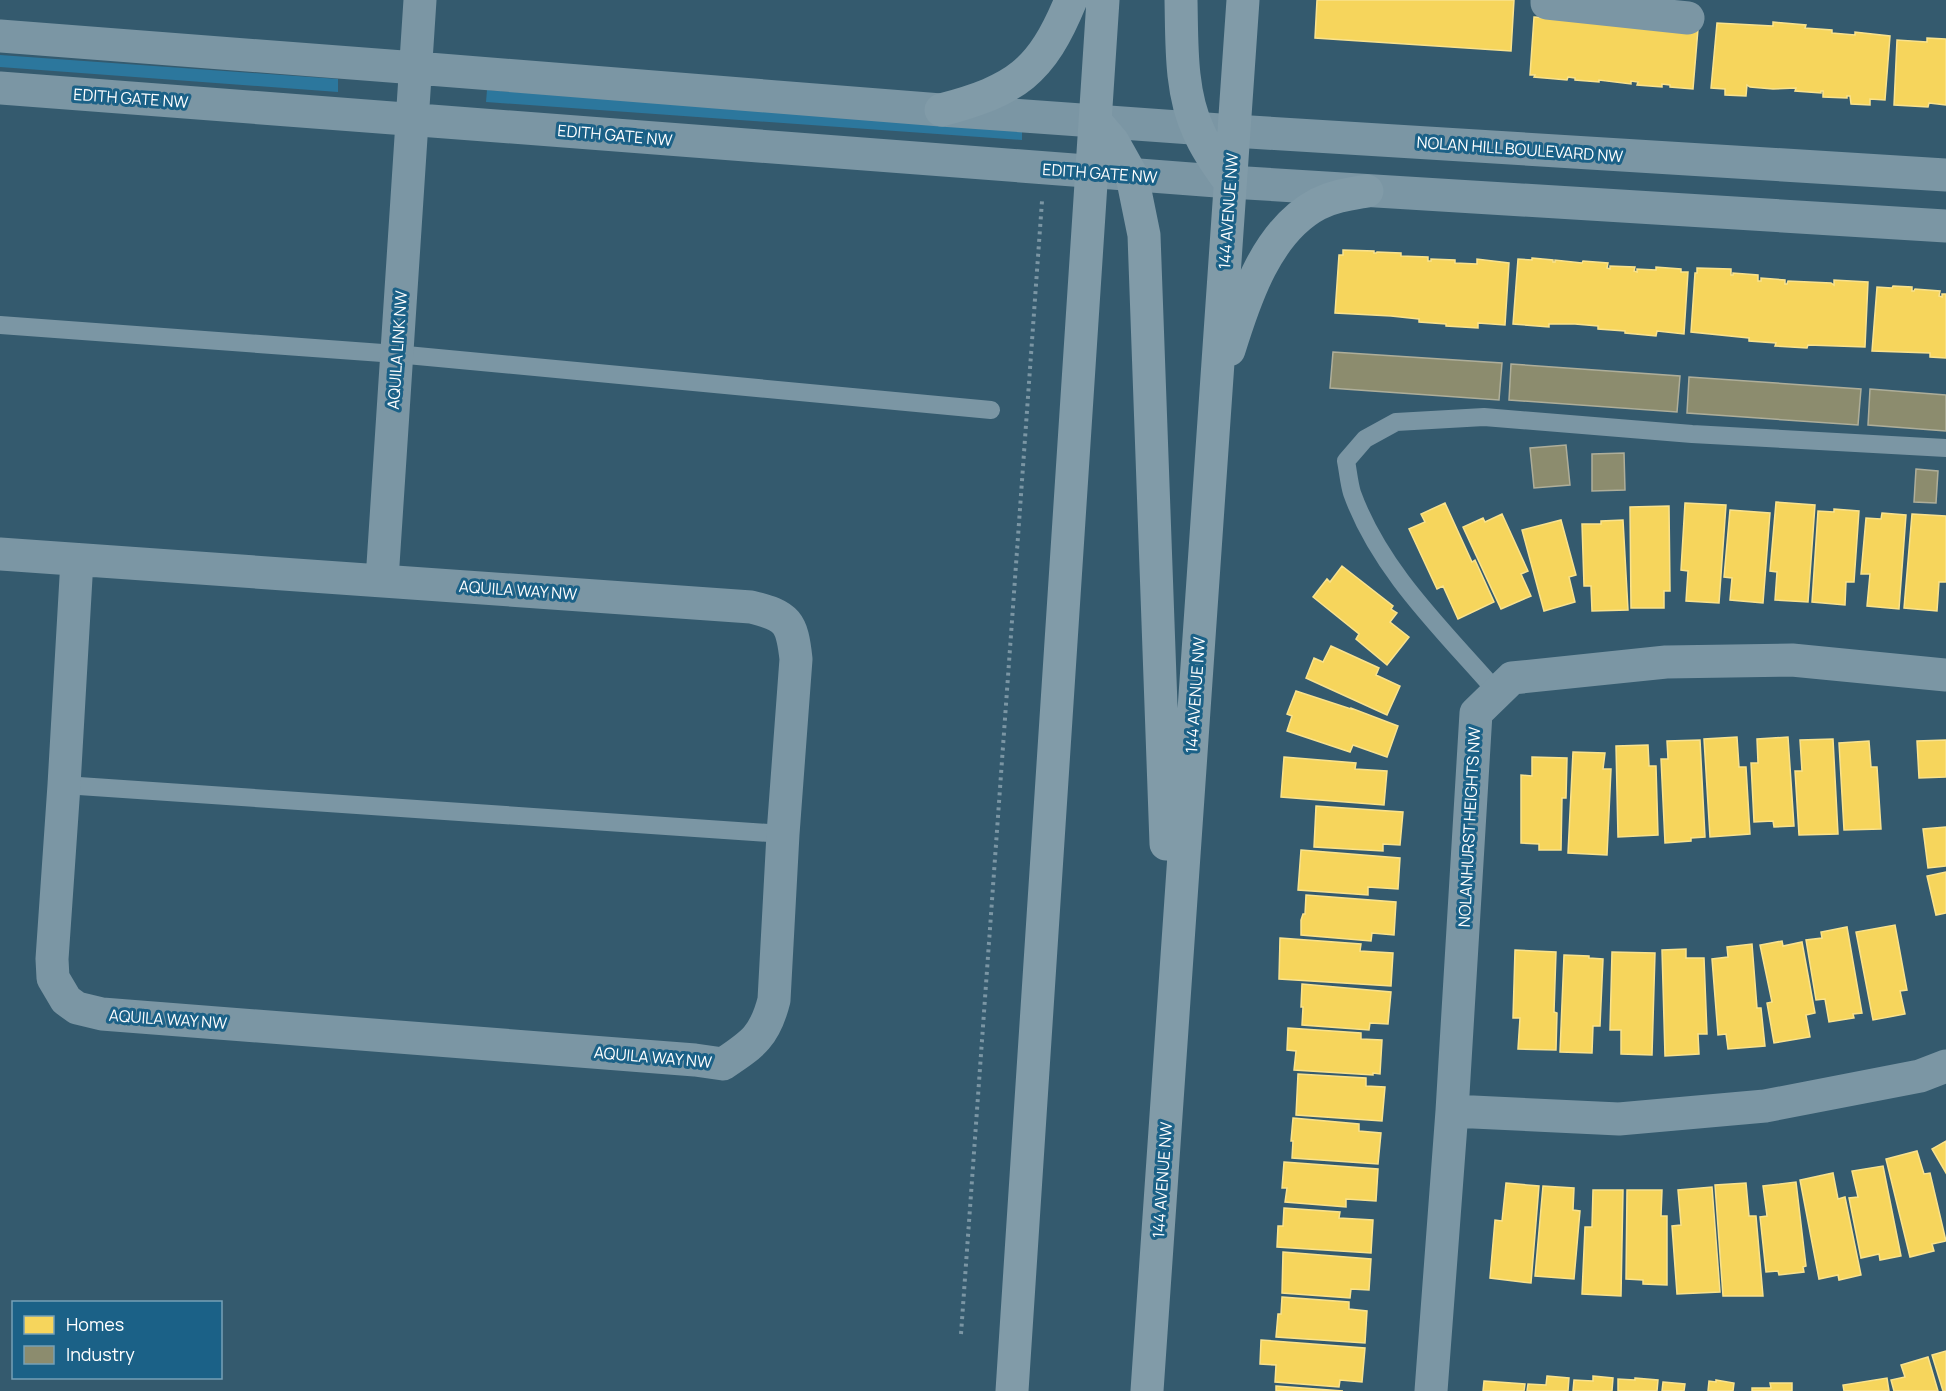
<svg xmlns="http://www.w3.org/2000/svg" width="1946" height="1391" font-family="Manrope,sans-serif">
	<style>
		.green { fill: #2c779d }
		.homes { fill: #f6d55c; stroke: #f9e28d; stroke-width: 1.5 }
		.industry { fill: #8c8c6e; stroke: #aeae9a; stroke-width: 1.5 }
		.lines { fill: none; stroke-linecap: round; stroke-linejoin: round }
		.path { stroke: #7b96a4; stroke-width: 4; stroke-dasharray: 3 4.5; stroke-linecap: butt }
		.service { stroke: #7b96a4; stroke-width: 18 }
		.minor { stroke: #7b96a4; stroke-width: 33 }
		.tertiary { stroke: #7b96a4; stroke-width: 33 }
		.secondary { stroke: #819ba8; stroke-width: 33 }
		.labels { text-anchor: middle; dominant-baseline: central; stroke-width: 6; stroke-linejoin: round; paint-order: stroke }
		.street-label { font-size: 16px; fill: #fff; stroke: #1b6187 }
	</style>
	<rect width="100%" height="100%" fill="#345a6e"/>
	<!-- green -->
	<path class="green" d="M0,55l338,24v13l-338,-25z
		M487,90l535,38v12l-536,-38z"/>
	<!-- homes -->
	<path class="homes" d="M1317,0h197l-3,51 -196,-13z
		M1534,17l164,12 -5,60 -23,-2v-2l-8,-1v3l-25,-2 1,-3 -7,-1v3l-32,-4v2l-24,-2v-2l-7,-1 -1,3 -33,-3 1,-2h-5z
		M1773,22l33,3 -1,3 27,2v3l23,2v-3l35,4 -5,64 -15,-1v6l-19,-1 -1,-8h-3v2l-24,-1v-6h-2v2l-26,-2 1,-3 -23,1 -23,-2 -3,-2 -1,11 -21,-1v-6l-14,-1 6,-65 56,3z
		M1927,38l19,1v66l-17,-2 -1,4 -34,-2 3,-65 30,2z
		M1343,250l31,1v2h2l1,-1 24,1v3l27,1v4h3v-2l24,1v3l22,1v-5l32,4 -4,62 -27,-2v5l-32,-2v-2l-27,-2v-3l-28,-3 -56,-3 4,-58h4z
		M1532,258l21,2v2h2v-2l27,3 1,-2 25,2 -1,5 3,1v-3l25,1 -1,4 3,1v-3l19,1v-3l25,2v3h7l-4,62 -27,-3 -1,5 -31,-3v-2l-27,-2v-3l-23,-2h-26v3l-36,-3 5,-65 14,1z
		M1697,268l34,1v6h2v-2l25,2v6h3v-3l24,2v4h2l1,-3 43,2 3,2v-5l34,2 -3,65 -57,-2 -1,3 -32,-2 1,-3 -27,-2v-3l-58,-6 4,-59h2z
		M1893,286l19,1v4h2l1,-2 25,2 -1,5 3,1v-3h4v64l-16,-1v-4l-58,-2 5,-64 15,1z
		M1776,502l39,3 -7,97 -33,-2 2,-28 -7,-1z
		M1445,503l27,59 3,-2 19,42 -36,17 -15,-33 -6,3 -28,-60 16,-7 -4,-8z
		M1685,503l41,2 -7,98 -33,-2 2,-30 -7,-1z
		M1669,506l1,85h-6v17h-33l-1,-101z
		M1834,509l25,2 -5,71h-8l-1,23 -33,-3 6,-91 16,1z
		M1730,510l40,3 -7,90 -33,-3 2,-22 -8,-1z
		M1882,513l24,2 -7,94 -32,-3 3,-32h-9l5,-56 15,1z
		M1502,514l26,57 -7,3 10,22 -30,13 -38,-82 20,-9 2,4z
		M1912,514l34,2v66h-7l-2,29 -33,-3z
		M1561,520l15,55 -7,2 6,25 -31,9 -22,-81z
		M1623,520l5,90 -36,1 -1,-25h-7l-2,-62h19v-3z
		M1342,566l51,40 -2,3 6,4 -7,9 19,15 -22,28 -31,-26 3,-5 -46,-37 14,-18 3,3z
		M1331,646l48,22 -3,7 24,11 -13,29 -81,-37 8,-20 9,4z
		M1296,691l55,18v-1l47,18 -11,31 -34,-12 -3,7 -63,-21 5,-15 -5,-2z
		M1737,737l2,30h7l4,67 -40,3 -6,-98z
		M1788,737l6,89 -20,1 -1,-6 -19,1 -3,-59h7l-1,-24z
		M1833,739l5,95 -39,1 -4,-64h7l-2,-31z
		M1700,740l5,97 -14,1v3l-26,2 -4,-84h7l-1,-18z
		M1946,740v37l-27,1 -2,-37z
		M1869,741l2,26h6l4,62 -37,1 -5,-87z
		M1648,745l1,21h7l2,69 -40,2 -2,-91z
		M1573,752l32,1 -2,16h8l-4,86 -39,-2z
		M1284,757l72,6 -1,6 32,2 -3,34 -103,-8z
		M1532,757l35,1 -1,40h-4l-1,52h-22v-6l-18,-1v-68l11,1z
		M1316,806l87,6 -3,33 -17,-1v7l-69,-4z
		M1946,827v39l-18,2 -5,-39z
		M1301,850l99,8 -2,31 -30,-2v8l-70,-5z
		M1946,872v41l-10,2 -9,-39z
		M1306,895l90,7 -2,33 -22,-2 -1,8 -70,-6v-15l2,-6h2z
		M1895,925l12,65 -7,1 5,23 -32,6 -17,-88z
		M1847,927l15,86 -9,1 1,4 -25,4 -4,-23 -9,1 -10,-60 16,-2 -1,-6z
		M1280,938l81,6 -1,7 33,2 -2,33 -112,-7z
		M1782,941l1,5 19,-4 13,71 -9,2 4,22 -36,6 -7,-40 5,-1 -12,-57z
		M1752,944l5,64h4l4,38 -37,3 -2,-15 -8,1 -6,-76 16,-2 -1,-10z
		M1686,949v9h18l3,76h-9l1,20 -34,2 -3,-106z
		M1515,950l41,2 -2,60 3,1 -1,37 -38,-1 2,-31h-7z
		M1612,952l43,1 -3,102 -31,-1v-24h-11z
		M1564,955l25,1v2l14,1 -3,67h-7l-1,27 -32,-1z
		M1302,984l89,8 -3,32 -18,-1 -1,7 -67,-5 1,-18h-2z
		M1288,1028l73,5v6l21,1 -2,34 -7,-1v2l-79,-5 2,-19 -9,-1z
		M1298,1074l68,4v8l19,1 -3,34 -86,-6z
		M1293,1118l66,6v7l22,2 -3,31 -86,-6 1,-17h-2z
		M1946,1141v32l-14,-24z
		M1917,1151l7,23 6,-1 16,68 -14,3 2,7 -24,6 -24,-98z
		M1284,1162l94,7 -2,32 -30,-2v8l-61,-5 2,-14h-5z
		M1883,1166l18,90 -21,4 -1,-6 -18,4 -12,-60 9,-1 -6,-26z
		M1833,1173l5,26 7,-2 16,78 -22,5 -1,-5 -19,4 -19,-99z
		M1796,1182l10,84 -3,1 1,5 -25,3 -1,-4 -12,1 -6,-55 7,-1 -4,-30z
		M1506,1183l33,3 -8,97 -41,-5 5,-58 7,1z
		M1746,1183l3,33h7l7,80h-40l-8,-111z
		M1543,1186l31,2 -1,22 7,1 -6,68 -39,-3z
		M1712,1187l8,105 -43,2 -5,-68 9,-1 -3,-35z
		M1593,1190h30l-2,106 -39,-2 3,-67h7z
		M1627,1190h35l-1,26h6v69l-24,-1v-4l-17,-1z
		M1284,1208l56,4 -1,6 34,2 -2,33 -94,-6 1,-21h5z
		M1283,1252l88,7 -2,31 -18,-1 -1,9 -68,-5z
		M1282,1297l67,5v7l18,2 -2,32 -89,-6 2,-23h3z
		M1261,1340l104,8 -3,34 -22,-2 -1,7 -64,-5 1,-17 -16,-1z
		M1946,1351v40h-3l-11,-36z
		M1928,1357l10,34h-44l-3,-11 14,-3 -4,-12z
		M1547,1376l22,2 -1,13h-41l1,-7 18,1z
		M1593,1376l20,2 -1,13h-39l1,-11 19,1z
		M1635,1378l23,2 -1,11h-39v-12l17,1z
		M1887,1378l2,13h-45l-1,-6z
		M1716,1380l18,3 -1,8h-25l1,-10 7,1z
		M1484,1381l41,3 -1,7h-41z
		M1663,1382l22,2 -1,7h-22z
		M1770,1383h22v8h-40v-3h19z
		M1276,1386l67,5h-67z"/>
	<!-- industry -->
	<path class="industry" d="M1333,352l169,11 -3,37 -169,-12z
		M1511,364l169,12 -3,36 -168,-12z
		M1689,377l172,12 -3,36 -171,-12z
		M1870,389l76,6v36l-78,-6z
		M1566,445l4,40 -36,3 -4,-40z
		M1624,453l1,37 -33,1v-37z
		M1916,469l22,2 -2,32 -22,-1z"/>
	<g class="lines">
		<!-- path -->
		<path class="path" d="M961,1334l81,-1133"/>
		<!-- service -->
		<path class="service" d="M0,325l396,29 595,56
			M1497,692c-53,-61 -117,-121 -145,-199 -3,-10 -4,-22 -6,-32l19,-22 31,-17 88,-5 208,17 254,14
			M64,785l719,49"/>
		<!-- minor -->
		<path class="minor" d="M1547,0v3l141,15
			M0,36l416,32 525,42 293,21
			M0,88l1230,94
			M0,554l751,53c37,9 41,15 45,52l-13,175 -9,166c-9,36 -21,44 -51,64l-28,-4 -593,-46 -25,-6 -11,-8 -13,-22 -1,-19 12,-174 13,-225
			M382,580l38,-580
			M1452,1111l167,8 146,-13 155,-30 26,-10
			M1431,1391l21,-280 24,-398 36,-35 154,-16 126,-2 154,15"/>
		<!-- tertiary -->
		<path class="tertiary" d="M1234,131l712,44
			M1230,182l716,44"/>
		<!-- secondary -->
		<path class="secondary" d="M1181,0c1,42 -1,91 17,130 8,19 20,36 32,52
			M941,110c75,-20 100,-37 130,-110
			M1095,121l18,21 19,34 12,59 22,609
			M1229,350c16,-52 38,-119 89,-146 16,-8 32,-10 49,-13
			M1012,1391l91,-1391
			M1147,1391l96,-1391"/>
	</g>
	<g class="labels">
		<!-- street labels -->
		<g class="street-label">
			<text transform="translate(131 98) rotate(4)">EDITH GATE NW</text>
			<text transform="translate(615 135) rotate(5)">EDITH GATE NW</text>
			<text transform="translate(1520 149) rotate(4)">NOLAN HILL BOULEVARD NW</text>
			<text transform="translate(1100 173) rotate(4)">EDITH GATE NW</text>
			<text transform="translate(1228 211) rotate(-86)">144 AVENUE NW</text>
			<text transform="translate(397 350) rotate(-86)">AQUILA LINK NW</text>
			<text transform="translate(518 590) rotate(4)">AQUILA WAY NW</text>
			<text transform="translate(1195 695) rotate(-86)">144 AVENUE NW</text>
			<text transform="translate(1469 827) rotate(-87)">NOLANHURST HEIGHTS NW</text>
			<text transform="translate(168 1019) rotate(4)">AQUILA WAY NW</text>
			<text transform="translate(653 1057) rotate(5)">AQUILA WAY NW</text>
			<text transform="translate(1162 1180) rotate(-86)">144 AVENUE NW</text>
		</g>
	</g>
	<!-- legend -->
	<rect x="12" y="1301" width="210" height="78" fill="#1b6187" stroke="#76a0b7" stroke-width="1.5"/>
	<rect x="24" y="1316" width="30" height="18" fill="#f6d55c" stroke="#76a0b7" stroke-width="1.5"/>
	<text x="66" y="1331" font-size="18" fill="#ffffff">Homes</text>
	<rect x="24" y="1346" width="30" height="18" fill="#8c8c6e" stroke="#76a0b7" stroke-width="1.5"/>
	<text x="66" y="1361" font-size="18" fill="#ffffff">Industry</text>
</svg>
